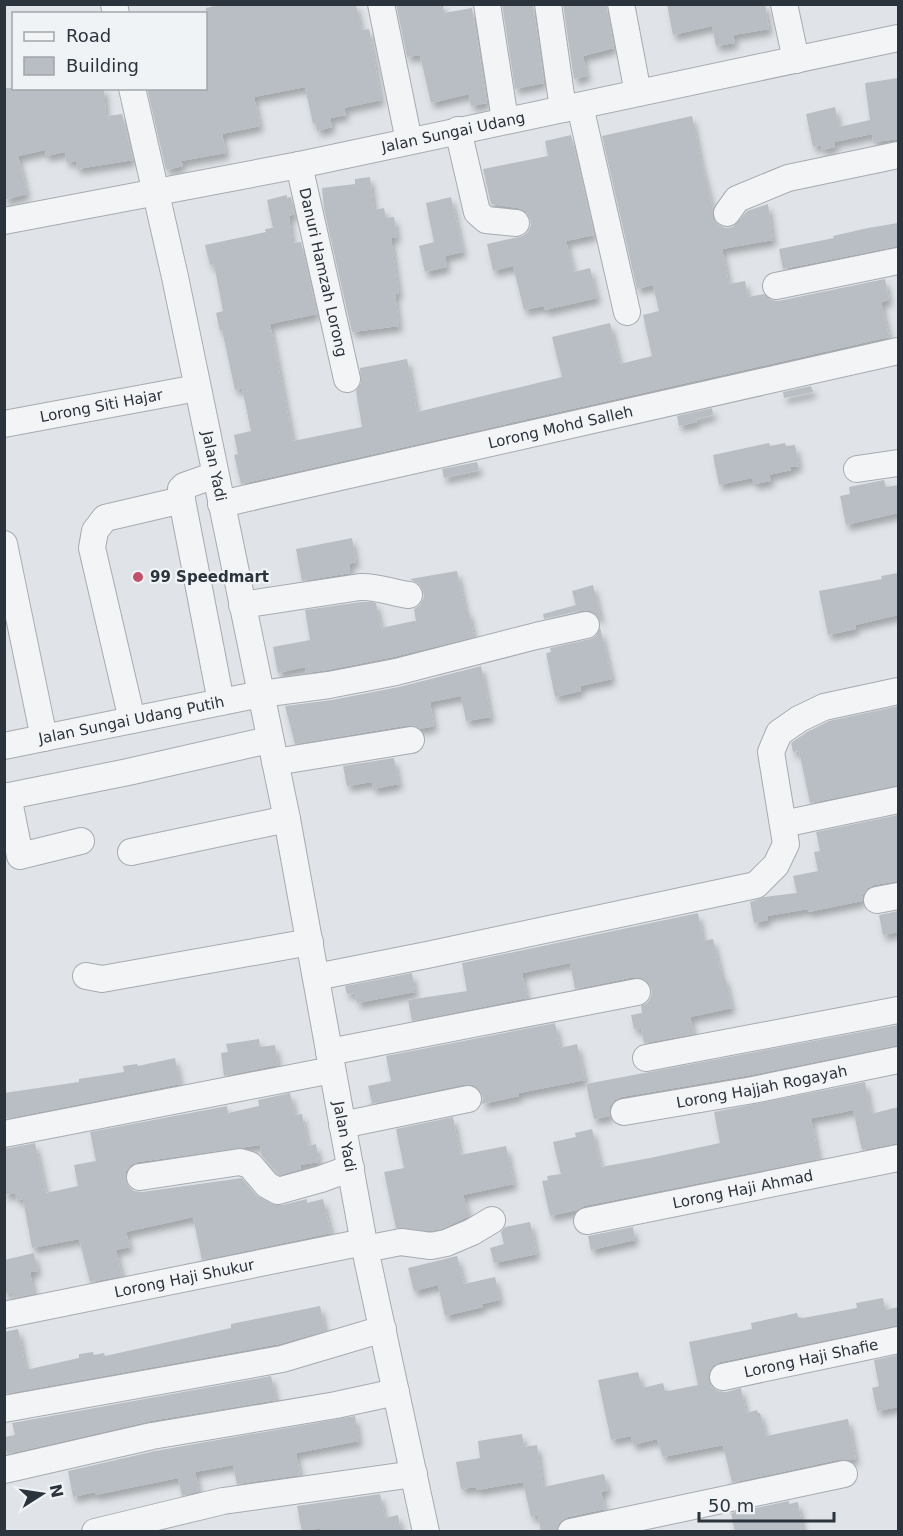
<svg xmlns="http://www.w3.org/2000/svg" width="903" height="1536" font-family="'DejaVu Sans',sans-serif">
	<style>
		.building { fill: #b8bec4; filter: url(#shadow) }
		.lines { fill: none; stroke-linecap: round; stroke-linejoin: round }
		.minor-casing { stroke: #a6abb1; stroke-width: 28 }
		.minor { stroke: #f3f4f6; stroke-width: 26 }
		.poi-dot { fill: #c0536b; stroke: #f0f3f5; stroke-width: 2 }
		.labels { text-anchor: middle; dominant-baseline: central; stroke-width: 4.5; stroke-linejoin: round; paint-order: stroke }
		.street-label { font-size: 15px; fill: #2b333d; stroke: #f0f3f5 }
		.poi-label { font-size: 15px; font-weight: bold; fill: #2b333d; stroke: #f0f3f5; text-anchor: start }
	</style>
	<defs>
		<filter id="shadow"><feDropShadow dx="3.5" dy="6" stdDeviation="3" flood-color="#0004"/></filter>
	</defs>
	<rect width="100%" height="100%" fill="#e0e4e8"/>
	<!-- building -->
	<path class="building" d="M222,4h134l5,26 8,-1 12,71 -37,8 2,7 -16,3 2,9 -15,4 -1,-8 -3,1 -8,-37 -51,10 6,29 -38,8 4,19 -45,8 2,5 -17,4 -19,-82h59v-80z
		M396,4h47l1,9 28,-5 15,95 -16,3 -2,-12 -38,9 -11,-48 -13,2z
		M502,4h31l11,79 -29,6z
		M563,4h43l8,44 -31,8 4,20 -13,3z
		M667,4h98l4,25 -36,6 2,8 -19,3 -4,-20 -39,9z
		M898,78v61l-25,3 -1,-8 -38,8 1,5 -13,3 -1,-5 -8,2 -7,-33 29,-7 4,20 31,-7 -5,-37z
		M4,88h100l2,28 16,-2 11,46 -56,9 -1,-8 -10,1 -1,-10 -19,4 -1,-6 -27,6 9,38 -23,6z
		M692,116l9,46 12,47v10l5,6 7,3 8,-1 14,-16 21,-7 5,36 -51,9 7,35 16,-3 3,16 16,-3 7,6 7,1 107,-22 4,21 -8,2 8,35 -648,147 -7,-29 4,-1 -4,-19 17,-4 -9,-43 -7,2 -13,-60 -2,1 -4,-18 7,-2 -9,-47 -4,1 -5,-20 61,-13 -1,-3 8,-1 -6,-28 20,-5v3l4,-1 4,17 -6,2 3,27 9,-1 16,72 -47,10 23,117 69,-14 -6,-36 5,-8 -1,-15 47,-9 10,53 145,-35 -10,-40 58,-14 10,41 32,-8 -9,-41 16,-4 -6,-26 -16,4 -35,-153z
		M571,135l23,100 -28,6 8,31 16,-4 7,30 -52,12 -1,-4 -20,4 -11,-44 -20,5 -6,-27 36,-8 5,-4 3,-7 -1,-8 -5,-6 -7,-3 -27,-4 -8,-35 65,-13 -3,-15z
		M370,177l4,33 10,-2 2,10 8,-1 3,20 -6,1 8,56h-4l4,32 -47,6 -28,-123 -2,-21 33,-4v-5z
		M451,197l12,55 -18,4 2,11 -22,5 -6,-26 15,-4 -8,-39z
		M898,223v23l-115,23 -4,-20 55,-11 -1,-2 35,-8z
		M811,386l2,6 -29,6 -1,-6z
		M712,408l1,7 -17,4 1,3 -18,4 -2,-10z
		M769,443l1,3 15,-3 1,3 9,-1 4,21 -8,1v3l-22,5 2,6 -17,3 -2,-6 -33,7 -6,-30z
		M477,462l2,8 -35,8 -2,-9z
		M884,480l2,7 12,-2v28l-52,12 -6,-29 10,-2 -1,-7z
		M352,538l4,24 -7,2 1,9 -48,8 -6,-32z
		M457,571l9,41h3l5,25 -81,20 -66,13 -21,3 -1,-6 -27,6 -5,-26 37,-7 -5,-30 56,-8h10l5,1 5,25 33,-7h2l-2,-12 6,-4 4,-8 -1,-7 -4,-6 -9,-5z
		M898,573v42l-43,10 1,4 -28,6 -9,-44 63,-12 -1,-3z
		M593,585l8,34h-2l-8,-8 -8,-1 -39,9 -1,-5 33,-9 -4,-14z
		M600,627l12,52 -32,7 1,5 -26,6 -9,-44 5,-1 -1,-4 40,-9 6,-3z
		M481,666l10,51 -25,4 -5,-25 -31,6 4,24 -14,3 -11,-4 -114,19 -10,-38 47,-6 67,-13z
		M898,706v79l-88,18 -11,-52 -6,1 -2,-9 16,-11 22,-11z
		M394,758l5,26 -26,5 -1,-7 -25,4 -4,-20z
		M898,815v66l-24,4 -6,3 -5,7 -1,6 -54,11v-3l-41,7 1,4 -14,3 -4,-21 14,-5 33,-4 -4,-17 25,-5 -4,-19 6,-1 -4,-19z
		M898,911v21l-15,3 -4,-20z
		M698,913l5,28 10,-2 9,38h3l7,31 -42,9 4,17 -50,9 -3,-15 -7,1 -3,-14 11,-2 -1,-7 6,-3 4,-6 1,-7 -4,-8 -7,-4 -7,-1 -59,12 -5,-26 -48,10 5,25 -115,23 -4,-21 59,-9 -5,-28z
		M412,973l3,19 -58,11 -2,-10 -8,1 -2,-8z
		M555,1023l5,25 17,-4 8,36 -66,13v3l-37,8 1,-7 -3,-7 -7,-5 -7,-1 -99,21 5,-2 -4,-17 23,-5 -5,-25z
		M898,1025v20l-148,30 -129,22 -6,3 -5,6v10l-16,3 -8,-35z
		M259,1039l1,8 15,-2 3,20 -54,11 -3,-23 7,-1 -2,-8z
		M175,1058l5,26 -176,35v-26l75,-11v-3l45,-7 -1,-6 14,-2 1,2z
		M865,1082l6,32 27,-7v36l-36,7 -9,-40 -29,6 -13,2 8,41 -235,47 -7,4 -27,6 -8,-35 6,-1 -1,-4 14,-2 -8,-32 23,-5 -1,-4 17,-4 9,38 49,-9 70,-15 -6,-31z
		M290,1093l5,22 7,-1 6,32 8,-2 3,18 -19,3 1,4 -21,6 -19,-20 -1,-10 -122,17 -7,3 -5,6 -1,9 4,7 5,4 8,1 100,-14 14,17 16,9 10,1 25,-6v4l16,-4 8,34 -129,27 -9,-43 -67,15 4,15 -14,3 6,26 -32,6 -11,-43 -47,9 -9,-49 -6,1 -2,-7 -11,2v-46l31,-6 11,50 32,-7 -4,-21 22,-4 -6,-29 137,-26 1,7 31,-7 -1,-6z
		M453,1117l7,38 46,-9 8,38 -51,11 6,21 -27,13 -12,2 -34,-3 -12,-56 20,-4 -8,-39z
		M530,1222l7,32 -43,9 -4,-15 14,-4 -3,-12 4,-5z
		M633,1227l2,13 -44,10 -3,-14z
		M34,1253l4,18 -8,1 4,22 -21,4 -1,-6 -8,2v-34z
		M457,1256l7,28 31,-7 5,23 -18,4 1,3 -38,9 -7,-31 -24,6 -6,-23z
		M883,1298l2,12 13,-3v18l-178,37 -7,4 -4,7v8l3,6 6,4 8,1 15,-4 5,25 11,-3 1,3h2l6,23 82,-17 8,41 -15,-1 -115,25 6,-2 -9,-37 -60,12 -6,-18 -24,6 -2,-9 -20,4 -13,-60 40,-8 4,16 21,-5 2,8h3l30,-6 -9,-43 63,-13 -1,-6 46,-10 1,4 5,1 54,-10 -1,-5z
		M320,1306l5,25 -46,13 -275,50v-62l14,-3 8,40h4l49,-11v-4l14,-2 1,3 10,-2 1,3 126,-28v-4z
		M898,1355v52l-21,4 -5,-23 7,-2 -5,-26z
		M271,1376l5,24 -126,21 -143,33 -3,-17 11,-2 -3,-12z
		M355,1416l4,25 -63,12 4,22 -63,9 -4,-19 -38,7 4,19 -17,5 -4,-18 -83,17v-3l-22,5 -5,-26 87,-20z
		M522,1434l2,13 13,-2 6,42 61,-13 4,16 -7,2 4,17 -37,8 -7,4 -4,8 -16,3 -3,-17 -7,2 -8,-35 -46,8 -1,-3 -15,2 -5,-27 24,-4 -2,-17z
		M380,1494l5,24 13,-3 3,17h-80l-1,-4 -18,4 -5,-26z
		M789,1501v3l9,-2 5,30h-68l-4,-19z"/>
	<g class="lines">
		<!-- minor casing -->
		<g class="minor-casing">
			<g id="minor">
				<path d="M114,4l2,10"/>
				<path d="M381,4l28,137"/>
				<path d="M487,4l18,116"/>
				<path d="M548,4l15,105"/>
				<path d="M621,4l17,89"/>
				<path d="M784,4l12,56"/>
				<path id="s1" d="M132,88l43,189 112,542 78,430 61,283"/>
				<path d="M580,106l47,206"/>
				<path d="M458,130l19,82 9,8 30,3"/>
				<path id="s2" d="M299,165l48,214"/>
				<path d="M727,213l10,-14 51,-21 110,-23"/>
				<path id="s3" d="M4,221l295,-56 599,-127"/>
				<path d="M776,286l122,-25"/>
				<path id="s4" d="M4,424l193,-36"/>
				<path d="M857,469l41,-6"/>
				<path d="M182,500l-1,-11 3,-3 31,-11"/>
				<path id="s5" d="M221,504l677,-153"/>
				<path d="M4,544l40,194"/>
				<path d="M242,605l118,-18c17,-1 33,6 49,8"/>
				<path d="M132,720l-40,-172 3,-17 10,-13 77,-18 39,202"/>
				<path id="s6" d="M4,746l257,-52 68,-9 67,-13 140,-36 50,-11"/>
				<path d="M275,762l136,-22"/>
				<path d="M8,796l12,60 61,-15"/>
				<path d="M4,797l124,-25 141,-32"/>
				<path d="M783,824l115,-24"/>
				<path d="M131,852l156,-33"/>
				<path d="M877,900l21,-4"/>
				<path d="M86,976l16,3 208,-37"/>
				<path d="M316,977l111,-22 329,-70 20,-20 10,-21 -15,-92 8,-19 20,-14 25,-12 74,-16"/>
				<path d="M329,1052l308,-60"/>
				<path d="M646,1058l252,-48"/>
				<path id="s7" d="M624,1112l129,-22 145,-30"/>
				<path d="M342,1125l126,-26"/>
				<path d="M4,1134l328,-64"/>
				<path d="M140,1177l100,-15 10,3 17,20 11,6 43,-12 30,-11"/>
				<path id="s8" d="M587,1221l311,-63"/>
				<path d="M365,1249l36,-7 30,4 15,-3 26,-11 20,-12"/>
				<path id="s9" d="M4,1315l360,-73"/>
				<path id="s10" d="M723,1377l175,-37"/>
				<path d="M4,1409l278,-50 101,-30"/>
				<path d="M4,1470l148,-34 184,-31 60,-13"/>
				<path d="M95,1532l128,-31 191,-27"/>
				<path d="M571,1532l273,-58"/>
			</g>
		</g>
		<!-- minor -->
		<use href="#minor" class="minor"/>
	</g>
	<!-- markers -->
	<circle class="poi-dot" cx="138" cy="577" r="6"/>
	<g class="labels">
		<!-- street labels -->
		<g class="street-label">
			<text stroke="none"><textPath href="#s3" startOffset="458">Jalan Sungai Udang</textPath></text>
			<text stroke="none"><textPath href="#s2" startOffset="110">Danuri Hamzah Lorong</textPath></text>
			<text stroke="none"><textPath href="#s4" startOffset="99">Lorong Siti Hajar</textPath></text>
			<text stroke="none"><textPath href="#s5" startOffset="348">Lorong Mohd Salleh</textPath></text>
			<text stroke="none"><textPath href="#s1" startOffset="387">Jalan Yadi</textPath></text>
			<text stroke="none"><textPath href="#s6" startOffset="130">Jalan Sungai Udang Putih</textPath></text>
			<text stroke="none"><textPath href="#s7" startOffset="140">Lorong Hajjah Rogayah</textPath></text>
			<text stroke="none"><textPath href="#s1" startOffset="1070">Jalan Yadi</textPath></text>
			<text stroke="none"><textPath href="#s8" startOffset="159">Lorong Haji Ahmad</textPath></text>
			<text stroke="none"><textPath href="#s9" startOffset="184">Lorong Haji Shukur</textPath></text>
			<text stroke="none"><textPath href="#s10" startOffset="90">Lorong Haji Shafie</textPath></text>
		</g>
		<!-- poi labels -->
		<g class="poi-label">
			<text x="150" y="577">99 Speedmart</text>
		</g>
	</g>
	<!-- border -->
	<rect width="903" height="1536" fill="none" stroke="#2b333d" stroke-width="12"/>
	<!-- legend -->
	<rect x="12" y="12" width="195" height="78" fill="#f0f3f5" stroke="#a1a6ab" stroke-width="1.5"/>
	<rect x="24" y="32" width="30" height="9" fill="#f3f4f6" stroke="#a1a6ab" stroke-width="1.5"/>
	<text x="66" y="42" font-size="18" fill="#2b333d">Road</text>
	<rect x="24" y="57" width="30" height="18" fill="#b8bec4" stroke="#a1a6ab" stroke-width="1.5"/>
	<text x="66" y="72" font-size="18" fill="#2b333d">Building</text>
	<!-- north arrow -->
	<g transform="translate(42 1494) rotate(78)" stroke="#f0f3f5" stroke-width="4.5" paint-order="stroke">
	<path d="M0-4.5L10 22L0 15L-10 22Z" fill="#2b333d"/>
	<text y="-9" font-size="16" font-weight="bold" text-anchor="middle" fill="#2b333d">N</text>
	</g>
	<!-- scale -->
	<path d="M699 1512v9h135v-9" fill="none" stroke="#2b333d" stroke-width="3"/>
	<text x="708" y="1512" font-size="18" fill="#2b333d" stroke="#f0f3f5" stroke-width="4.5" paint-order="stroke">50 m</text>
</svg>
